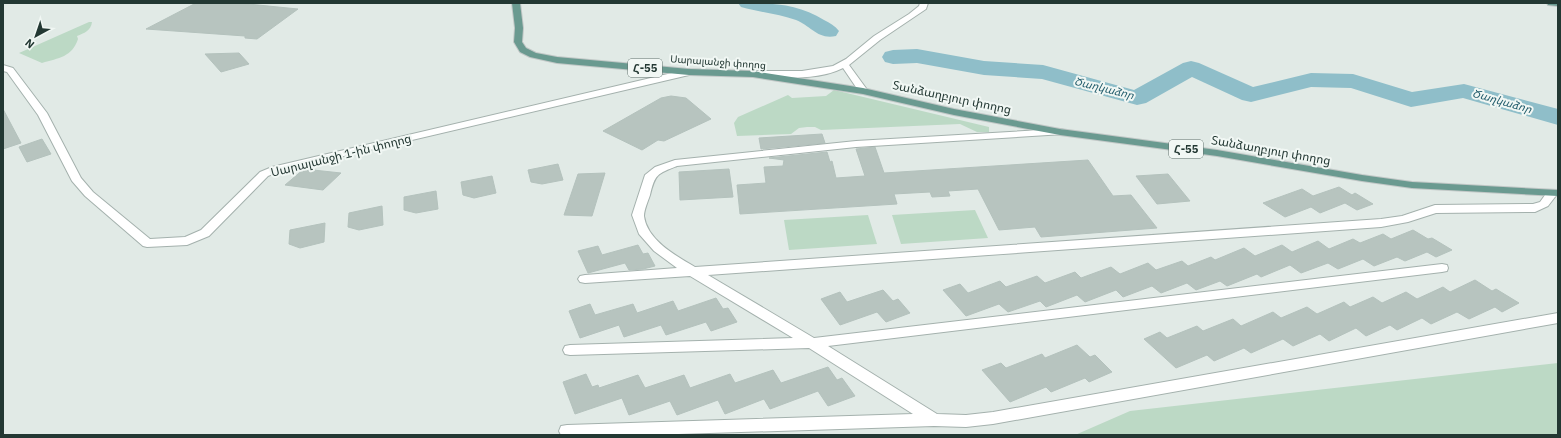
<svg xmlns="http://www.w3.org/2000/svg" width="1561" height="438" font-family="'IBM Plex Sans','Noto Sans Armenian',sans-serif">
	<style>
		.green { fill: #bcd9c5 }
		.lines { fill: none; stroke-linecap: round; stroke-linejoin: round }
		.river { fill: #8fbec9; fill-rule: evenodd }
		.building { fill: #b7c4bf; stroke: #b4c2bd }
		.minor-casing { stroke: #a4b1ad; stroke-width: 2 }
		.major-casing { stroke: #c1c7c6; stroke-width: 2 }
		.minor { fill: #fff; fill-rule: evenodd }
		.major { fill: #6a9a90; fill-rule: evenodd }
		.labels { text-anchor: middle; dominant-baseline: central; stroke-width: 4; stroke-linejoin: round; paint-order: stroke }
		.far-street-label { font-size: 10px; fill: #233833; stroke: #f1f7f4 }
		.shield { fill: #f1f7f4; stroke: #61716d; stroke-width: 1 }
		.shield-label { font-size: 11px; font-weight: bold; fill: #233833 }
		.far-water-label { font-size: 11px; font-style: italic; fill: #245e6d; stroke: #f1f7f4 }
		.street-label { font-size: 12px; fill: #233833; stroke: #f1f7f4 }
	</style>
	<rect width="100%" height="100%" fill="#e1eae6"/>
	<!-- green -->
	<path class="green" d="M89,22h3c-1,9 -8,11 -15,14l1,3c-6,18 -19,19 -36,24l-23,-10z
		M834,90l155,37v5h-12l-17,-8 -139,6 -6,-3h-8l-8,1 -8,6 -54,2 -3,-13 4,-6 50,-22 4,3 34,-2z
		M975,210l13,28 -87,6 -9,-29z
		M868,215l9,29 -88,6 -5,-30z
		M1558,363v72h-483l55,-24z"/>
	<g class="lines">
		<!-- river -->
		<path class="river" d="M738,3c31,0 59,0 86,17 6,3 11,6 15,11l-3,5c-18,4 -25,-10 -40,-16 -17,-6 -37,-8 -55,-13z
			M917,49l67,12 59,4 91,25 49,-27 8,-2 8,2 54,24 58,-14 42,1 59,18 52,-8 94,25v16l-95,-27 -52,9 -60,-19 -40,-1 -60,15 -9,-2 -50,-23 -46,26 -9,2 -95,-26 -58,-4 -67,-12 -24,1 -8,-2 -3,-5 3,-5 8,-2z"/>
	</g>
	<!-- building -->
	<path class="building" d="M196,3h42l60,6 -41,30 -12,-1v-2l-99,-7z
		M239,53l10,11 -28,8 -16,-18z
		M671,96l15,2 25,21 -47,22 -6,-1 -16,10 -39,-19 58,-33z
		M3,109l18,34 -18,6z
		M822,134l3,9 -64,6 -2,-11z
		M42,139l9,15 -24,8 -8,-15z
		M875,147l9,26 204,-13 25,36 18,-1 26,33 -116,9 -6,-10 -36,3 -21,-41 -30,2 2,5 -18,1 -2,-5 -36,2 3,10 -157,10 -3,-29 29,-2 -2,-16 19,-1 1,-6 -15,-2 58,-6 3,10 2,-1 4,17 29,-2 -9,-27z
		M558,164l5,16 -21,4 -11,-2 -3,-12z
		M304,169l37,4 -18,17 -38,-5z
		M729,169l4,28 -53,3 -1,-28z
		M605,173l-13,43 -28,-1 14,-41z
		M1168,174l22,27 -33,3 -21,-28z
		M492,176l4,17 -22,5 -11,-3 -2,-13z
		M1339,187l13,8 3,-2 18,11 -16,6 -12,-7 -25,10 -9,-6 -26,10 -22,-14 39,-14 11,7z
		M436,191l2,18 -22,4 -12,-3v-13z
		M382,206l1,19 -24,5 -11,-3 1,-14z
		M325,223l-1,19 -24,6 -11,-4 1,-14z
		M1413,230l15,9 4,-1 20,12 -16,7 -9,-5 -22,9 -8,-4 -23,9 -11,-7 -25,10 -10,-6 -27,10 -11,-8 -29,12 -4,-3 -30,12 -7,-5 -24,9 -9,-7 -26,10 -9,-7 -29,11 -7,-7 -31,12 -8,-7 -31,12 -6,-6 -32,11 -9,-8 -33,12 -23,-26 17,-6 8,9 32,-12 6,6 31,-11 8,7 30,-11 6,6 30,-11 9,7 28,-11 8,7 26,-9 6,5 23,-9 4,3 29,-12 11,8 27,-11 10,7 26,-11 11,8 24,-10 7,4 23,-9 8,5z
		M638,245l5,9 5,-1 7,13 -12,3 -14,1 -4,-7 -37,10 -10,-22 20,-5 4,9z
		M1475,280l17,11 4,-2 23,14 -17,9 -7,-5 -26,12 -12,-7 -26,12 -9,-6 -25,12 -7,-5 -24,11 -10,-8 -27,13 -9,-7 -27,12 -10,-7 -32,14 -7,-5 -30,13 -7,-6 -31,13 -32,-29 16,-7 7,6 30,-12 6,5 30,-12 8,7 32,-14 8,6 26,-11 10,7 27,-12 6,5 23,-10 9,6 24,-11 11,7 26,-12 7,5z
		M883,290l10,11 5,-2 12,14 -24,9 -9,-10 -37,13 -19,-26 19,-7 7,10z
		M716,298l7,11 5,-1 9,14 -26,9 -5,-9 -40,13 -5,-10 -37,12 -5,-12 -39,13 -11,-27 21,-7 5,11 38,-11 4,9 36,-12 5,10z
		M1077,345l13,12 5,-2 17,17 -23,10 -4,-4 -34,14 -5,-5 -36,15 -28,-32 19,-7 5,5 36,-14 3,4z
		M828,367l9,13 5,-2 13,18 -27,10 -10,-15 -48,18 -6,-10 -39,15 -7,-14 -41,15 -7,-14 -41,14 -7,-17 -47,16 -12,-32 23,-8 6,13 6,-2 1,3 39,-13 7,13 39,-13 6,13 40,-14 5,9 38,-13 8,13z"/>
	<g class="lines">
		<!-- minor casing -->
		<g class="minor-casing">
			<path id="minor" d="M920,3h8l-2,6 -46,31 -31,25 19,26 -2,2h-6l-17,-25c-26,13 -59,9 -86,9l-5,-3 5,-3h45l31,-5 13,-7 28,-23 35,-22 10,-8z
				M3,65l10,3 34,45 34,65 12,14 57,47 35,-2 16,-7 59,-58 12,-5 417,-98 5,3 -5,3 -409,96 -12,5 -59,60 -22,9 -40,2 -4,-1 -58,-50 -13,-15 -34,-66 -31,-43 -4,-1z
				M1060,129l4,1 1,2 -1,2 -208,13 -179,19c-20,8 -22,8 -27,29 -2,6 -6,15 -6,21 3,24 32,40 51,51l686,-48 21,-3 33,-11 98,-1 7,-2 8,-11h8l2,2 -10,13 -13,6 -99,1 -28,9 -27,5 -673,48 106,63 628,-74 5,1 1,3 -1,3 -5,1 -614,74 109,68 29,1 27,-3 565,-99v10l-565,101 -27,3 -32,-1 -287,9h-86l-2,-4 2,-5 6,-1 346,-11 -104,-66 -239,7 -5,-1 -2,-4 2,-4 5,-1 223,-7 -103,-62 -105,7 -5,-1 -2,-3 2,-3 5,-1 92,-7 -23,-17 -15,-17 -7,-19 13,-40 10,-8 20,-7 181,-19z"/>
		</g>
		<!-- major casing -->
		<g class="major-casing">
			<path id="major" d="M512,3h8l3,25 -1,14 4,6 10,5 21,4 132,12 64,2 110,17 91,21 106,20 157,21 145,25 50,7 146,8v6l-146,-8 -50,-7 -145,-25 -157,-21 -106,-20 -91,-21 -110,-17 -64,-2 -132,-12 -27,-6 -10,-5 -6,-10 1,-14z
				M1547,3h11v3l-10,-1z"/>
		</g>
		<!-- minor -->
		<use href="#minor" class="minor"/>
		<!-- major -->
		<use href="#major" class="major"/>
	</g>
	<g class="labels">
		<!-- far-street labels -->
		<g class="far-street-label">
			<text transform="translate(718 62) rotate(4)">Սարալանջի փողոց</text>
		</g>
		<!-- shield labels -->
		<g class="shield">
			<rect x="628" y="59" width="34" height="18" rx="3"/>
			<rect x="1169" y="140" width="34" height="18" rx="3"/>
		</g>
		<g class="shield-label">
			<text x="645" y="68">Հ-55</text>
			<text x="1186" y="149">Հ-55</text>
		</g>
		<!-- far-water labels -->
		<g class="far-water-label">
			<text transform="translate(1104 88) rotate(14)">Ծաղկաձոր</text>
			<text transform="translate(1502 101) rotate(16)">Ծաղկաձոր</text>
		</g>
		<!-- street labels -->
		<g class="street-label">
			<text transform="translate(952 97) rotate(12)">Տանձաղբյուր փողոց</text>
			<text transform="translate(1271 150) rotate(10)">Տանձաղբյուր փողոց</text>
			<text transform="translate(341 155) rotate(-14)">Սարալանջի 1-ին փողոց</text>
		</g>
	</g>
	<!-- border -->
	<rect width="1561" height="438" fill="none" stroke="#233833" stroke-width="8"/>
	<!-- north arrow -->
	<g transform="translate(36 36) rotate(220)" stroke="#f1f7f4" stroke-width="3" paint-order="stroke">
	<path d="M0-3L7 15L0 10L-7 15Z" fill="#233833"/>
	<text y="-6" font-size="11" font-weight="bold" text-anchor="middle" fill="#233833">N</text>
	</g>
</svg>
